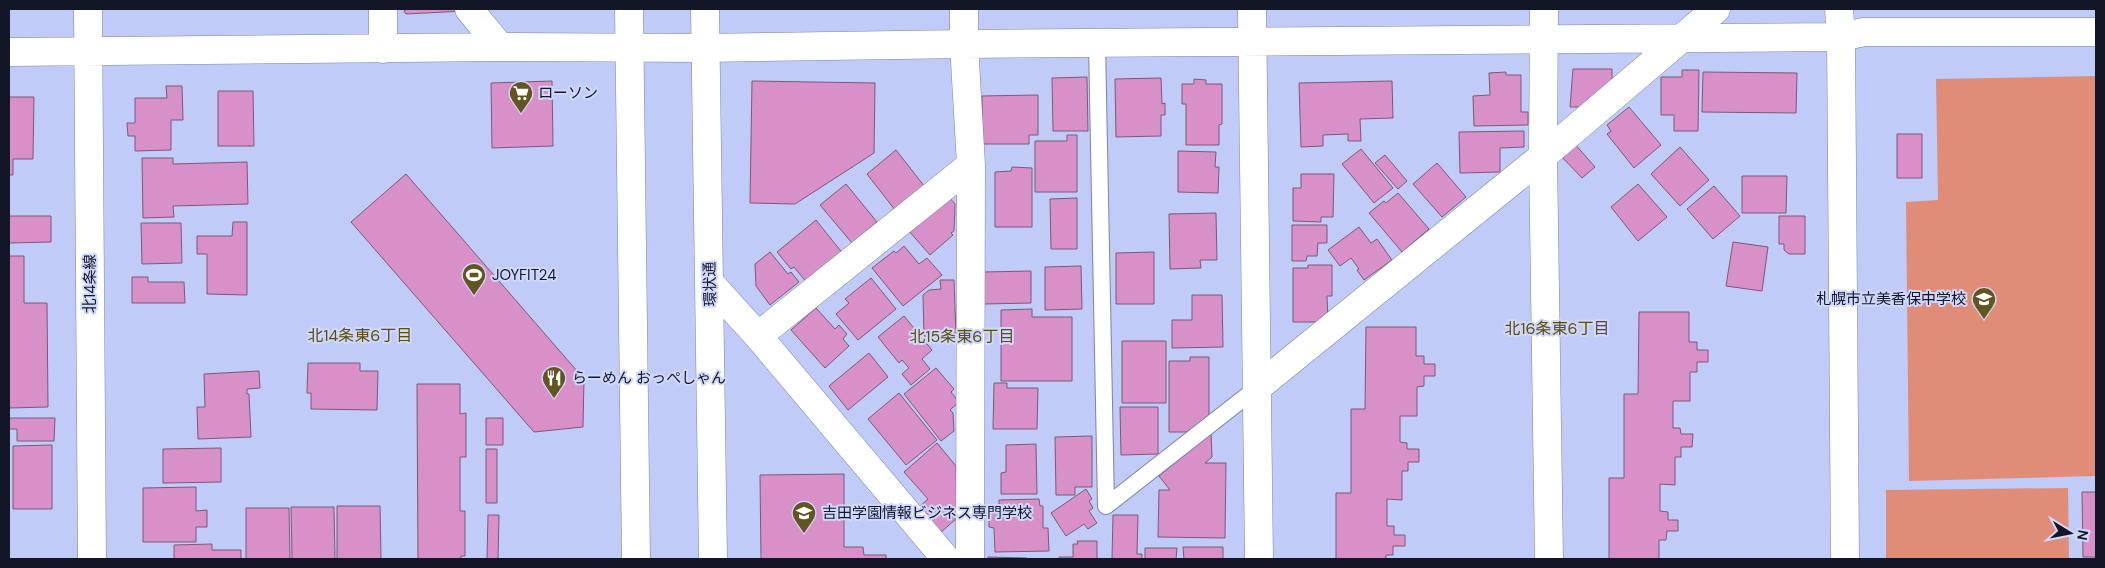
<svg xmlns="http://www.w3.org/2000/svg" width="2105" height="568" font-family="'DM Sans','Noto Sans JP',sans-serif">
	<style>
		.green { fill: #df8d79 }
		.building { fill: #d891c8; stroke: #7d5875 }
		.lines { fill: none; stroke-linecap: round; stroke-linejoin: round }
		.service-casing { stroke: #7a83ac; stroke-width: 18 }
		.minor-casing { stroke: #7a83ac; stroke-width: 29 }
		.tertiary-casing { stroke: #7a83ac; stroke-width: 29 }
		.service { stroke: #fff; stroke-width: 16 }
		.minor { stroke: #fff; stroke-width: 28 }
		.tertiary { stroke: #fff; stroke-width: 28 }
		.labels { text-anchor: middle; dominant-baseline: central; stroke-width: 4; stroke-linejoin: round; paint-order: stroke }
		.poi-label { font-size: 15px; fill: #131626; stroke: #d0d8fc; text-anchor: start }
		.street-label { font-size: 15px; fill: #131626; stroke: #d0d8fc }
		.neighbourhood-label { font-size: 16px; fill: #5c4d0f; stroke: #d0d8fc }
	</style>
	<rect width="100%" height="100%" fill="#c0cbf7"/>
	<!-- green -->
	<path class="green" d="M2096,76v400l-187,5 -3,-279 32,-2 -2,-121z
		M2068,488l1,71h-183v-69z"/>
	<!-- building -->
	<path class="building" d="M407,9h55l2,2 -58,3 -2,-3z
		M1573,69h39v21l-25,17h-17z
		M1682,70h17l-1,61h-24v-16h-13v-38h21z
		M1506,72v3h15v37h7v13l-54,1 -1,-30 17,-1 -1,-22z
		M1703,72l94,1 -1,40 -94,-1z
		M1087,77l1,54h-35l-1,-53z
		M1161,78l1,26 3,-1v12h-4v21l-45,1 -1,-58z
		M1194,79l12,1v4h16v40l-3,1v20h-33v-41h-4v-20h12z
		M552,81l1,65 -61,2 -1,-65z
		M752,81l123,2 -1,70 -79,51 -45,-1z
		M1392,81l1,37 -33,1 1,22h-13v-7l-25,1v11l-22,1 -2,-64z
		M166,86h16l1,34h-12v30l-36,1v-15h-7l-1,-13h8v-25h32z
		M218,91h35l1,55h-36z
		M1038,95v40h-9v9h-47v-48z
		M9,97h25l-1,62h-20v16h-4z
		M1629,107l32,38 -27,23 -27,-34 4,-3 -4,-6z
		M1524,131v16l-24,1v24l-40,1 -1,-41z
		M1897,134h25v44h-25z
		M1067,135h10v57h-42v-51h32z
		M1574,143l21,24 -13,11 -22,-23z
		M1680,147l29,33 -29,26 -29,-32z
		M1361,149l32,39 -19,15 -32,-39z
		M896,150l29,37 -30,23 -28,-36z
		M1178,151l38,1 -1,15h4l-1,26 -40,-1z
		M1385,155l22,26 -9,8 -23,-26z
		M142,158h31v6l74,-2 1,42 -75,2 1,11 -31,1z
		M1437,163l29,34 -24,20 -29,-33z
		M1012,167l20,1v59h-37v-55l16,-1z
		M406,174l178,205 -1,48 -49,5 -183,-210z
		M1301,174h33l-1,43h-12v5l-28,-1v-33h8z
		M1742,176h45l-1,37h-44z
		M846,184l31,38 -25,21 -32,-38z
		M1638,184l29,33 -29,24 -27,-34z
		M1714,186l26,30 -27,23 -26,-30z
		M1398,193l31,36 -27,23 -33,-39 15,-12 2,2z
		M948,196l7,8 -1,27 -3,2 2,2 -23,20 -22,-25z
		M1077,198v51h-26l-1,-50z
		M1216,213l1,47h-17l1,8 -31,1 -1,-55z
		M9,216h42v26l-42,1z
		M1779,216h26v38h-16l-5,-4v-6h-5z
		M816,220l28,35 -36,29 -14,-17 -3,2 -14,-17z
		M233,222h14v73l-40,-1v-40h-10v-18h35z
		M141,223h40l1,40 -40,1z
		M1292,225h35v18h-9l-1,13h-10l-1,5h-14z
		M1359,227l12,16 6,-4 15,21 -28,20 -7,-10 2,-1 -8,-11 -11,8 -12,-16z
		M1733,242l35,5 -6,44 -36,-5z
		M904,246l15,18 8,-6 15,17 -39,31 -31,-38 22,-17 2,2z
		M770,252l18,22 3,-2 8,10 -29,23 -14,-19 -1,-22z
		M1154,252v52h-38v-51z
		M9,256h15v47h23l1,104 -39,1z
		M1308,265h24v31h-5l1,26h-35v-54h15z
		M1081,266l1,43 -37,1v-43z
		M1031,271v32l-48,1v-32z
		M132,277h16v5h36l1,21h-53z
		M871,278l25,31 -38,31 -22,-26 13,-11 -4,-4z
		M940,280h14l2,55 -32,1 -1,-41 6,-5 12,-1z
		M1192,295h30l1,52 -51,1v-28h20z
		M816,308l19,21 4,-4 8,9 -4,5 6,7 -24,22 -34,-38z
		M1032,309v8h40v64h-71v-71z
		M1639,312h50v30h8v8h11v12h-11v10h-7v29h-17v27h7l1,6h12l-1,13h-11v10h-6v28l-15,-1v27l8,1v8h10v11h-11l-1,9h-7v19h-50v-81h15v-84h14z
		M904,316l28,34 -10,9 8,10 -19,16 -9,-11 7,-6 -7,-8 -3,3 -21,-26z
		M1366,327h50v29h8v8h11v12h-11v10l-7,1v29h-17v26l7,1v6h12v13h-11v9h-6v29l-15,-1v27h7v9h11v11h-12v9h-7v4h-50v-66h15v-84h14z
		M1122,341h44v62h-44z
		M869,353l19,24 -40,33 -19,-24z
		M1190,357h19v60l-17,15h-23v-71h21z
		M308,363h52v8h18l-1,39 -66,-1v-16h-4z
		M936,368l18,21 -3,3 8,10 -9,8 3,3 1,18 -13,10 -37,-47z
		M259,371l1,17 -13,1v5h2l2,43 -53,2 -1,-32h8l-1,-33z
		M994,383h13v5h31l-1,41h-44z
		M417,384h43v30l6,-1v44h-6v54h5v45h-4v3h-43z
		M899,393l38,47 -31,25 -38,-46z
		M1120,407h38v47l-37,1z
		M9,418h46l-1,23h-37v-12h-8z
		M486,418h17v27h-17z
		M1211,433l1,24 -7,6h21l-1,75 -67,-1 1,-47h11l-11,-14z
		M1092,436v51h-17v8h-19l-1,-58z
		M937,443l19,23 1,52 -17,15 -21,-26 9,-8 -24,-27z
		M1036,444l1,50h-36v-21l5,-1v-27z
		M52,445v64h-39v-63z
		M221,448v34l-58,1v-34z
		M486,449h11v54h-11z
		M844,474v73h19l1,8h22v4h-125l-1,-84z
		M196,487v24l11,-1v17h-11v15h-53v-54z
		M1086,489l6,10 -3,2 4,7 -4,3 8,12 -9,6 -4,-5 -18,12 -15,-23z
		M2082,492h14v65h-13z
		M1039,499l1,7h3v22h5l1,23 -54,1 -1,-24 -5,-1v-14h10v-13z
		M337,506h43l1,53h-44z
		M291,507h43l1,52h-43z
		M246,508h43l1,51h-44z
		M488,515h11l-1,44h-11z
		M1113,515h25l-1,39h5v5h-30z
		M1077,541h20v18h-38v-2h14v-13h5z
		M212,544v6h29v9h-67v-14z
		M1183,547h40v12h-39z
		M1145,548h32l-1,11h-31z
		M988,557l39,1v1h-39z"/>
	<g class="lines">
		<!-- service casing -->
		<g class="service-casing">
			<path id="service" d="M1097,43l9,463 152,-119"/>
		</g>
		<!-- minor casing -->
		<g class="minor-casing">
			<path id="minor" d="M88,9l4,550
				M383,9v40
				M469,9l31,38
				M964,9v35l7,121 -1,394
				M1252,9l7,550
				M1544,9l-1,147 6,403
				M1839,9l2,28 4,522
				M9,52l491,-5 205,1 259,-4 877,-7 23,-5h232
				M710,283l48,53 188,223
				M758,336l213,-171
				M1258,387l285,-231 173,-147"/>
		</g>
		<!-- tertiary casing -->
		<g class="tertiary-casing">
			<path id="tertiary" d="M629,9l7,550
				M705,9l8,550"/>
		</g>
		<!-- service -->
		<use href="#service" class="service"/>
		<!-- minor -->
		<use href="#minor" class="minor"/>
		<!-- tertiary -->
		<use href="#tertiary" class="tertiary"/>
	</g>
	<!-- icons -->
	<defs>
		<g id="supermarket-pin" transform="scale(1.25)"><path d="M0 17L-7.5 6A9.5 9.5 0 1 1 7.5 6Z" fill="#625522" stroke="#d0d8fc"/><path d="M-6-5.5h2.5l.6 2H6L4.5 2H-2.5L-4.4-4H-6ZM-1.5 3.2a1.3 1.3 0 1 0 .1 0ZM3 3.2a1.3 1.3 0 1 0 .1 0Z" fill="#fff"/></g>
		<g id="stadium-pin" transform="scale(1.25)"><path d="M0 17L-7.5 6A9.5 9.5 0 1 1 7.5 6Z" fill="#625522" stroke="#d0d8fc"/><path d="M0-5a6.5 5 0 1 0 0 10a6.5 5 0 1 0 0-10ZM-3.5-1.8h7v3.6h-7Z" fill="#fff"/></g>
		<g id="school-pin" transform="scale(1.25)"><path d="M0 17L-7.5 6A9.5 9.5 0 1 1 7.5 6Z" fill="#625522" stroke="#d0d8fc"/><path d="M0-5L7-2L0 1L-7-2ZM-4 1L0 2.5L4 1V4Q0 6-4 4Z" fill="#fff"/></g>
		<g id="restaurant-pin" transform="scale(1.25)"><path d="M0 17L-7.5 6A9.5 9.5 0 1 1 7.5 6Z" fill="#625522" stroke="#d0d8fc"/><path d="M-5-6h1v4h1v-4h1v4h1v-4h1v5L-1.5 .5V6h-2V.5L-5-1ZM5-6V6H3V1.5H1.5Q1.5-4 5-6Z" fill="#fff"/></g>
		<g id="university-pin" transform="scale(1.25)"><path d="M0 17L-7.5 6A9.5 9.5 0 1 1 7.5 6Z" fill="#625522" stroke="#d0d8fc"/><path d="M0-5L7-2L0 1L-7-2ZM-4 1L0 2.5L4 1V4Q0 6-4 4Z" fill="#fff"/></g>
	</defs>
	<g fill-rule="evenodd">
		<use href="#supermarket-pin" x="521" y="93"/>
		<use href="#stadium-pin" x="474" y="275"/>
		<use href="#school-pin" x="1984" y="299"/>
		<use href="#restaurant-pin" x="554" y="378"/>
		<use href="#university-pin" x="804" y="513"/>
	</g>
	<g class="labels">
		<!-- poi labels -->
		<g class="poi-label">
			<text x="538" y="93">ローソン</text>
			<text x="492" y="275">JOYFIT24</text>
			<text x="1966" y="299" text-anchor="end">札幌市立美香保中学校</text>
			<text x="572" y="378">らーめん おっぺしゃん</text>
			<text x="822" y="513">吉田学園情報ビジネス専門学校</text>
		</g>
		<!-- street labels -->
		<g class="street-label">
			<text transform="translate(90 284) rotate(-90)">北14条線</text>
			<text transform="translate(710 284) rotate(-91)">環状通</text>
		</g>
		<!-- neighbourhood labels -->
		<g class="neighbourhood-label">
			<text x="1557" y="328">北16条東6丁目</text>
			<text x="360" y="335">北14条東6丁目</text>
			<text x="962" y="336">北15条東6丁目</text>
		</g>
	</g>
	<!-- border -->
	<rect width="2105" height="568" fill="none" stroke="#131626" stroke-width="20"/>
	<!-- north arrow -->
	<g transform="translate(2070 533) rotate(100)" stroke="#d0d8fc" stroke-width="4" paint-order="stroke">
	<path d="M0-4L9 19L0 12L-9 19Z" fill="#131626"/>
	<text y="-8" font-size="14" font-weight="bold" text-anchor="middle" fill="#131626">N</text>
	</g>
</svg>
